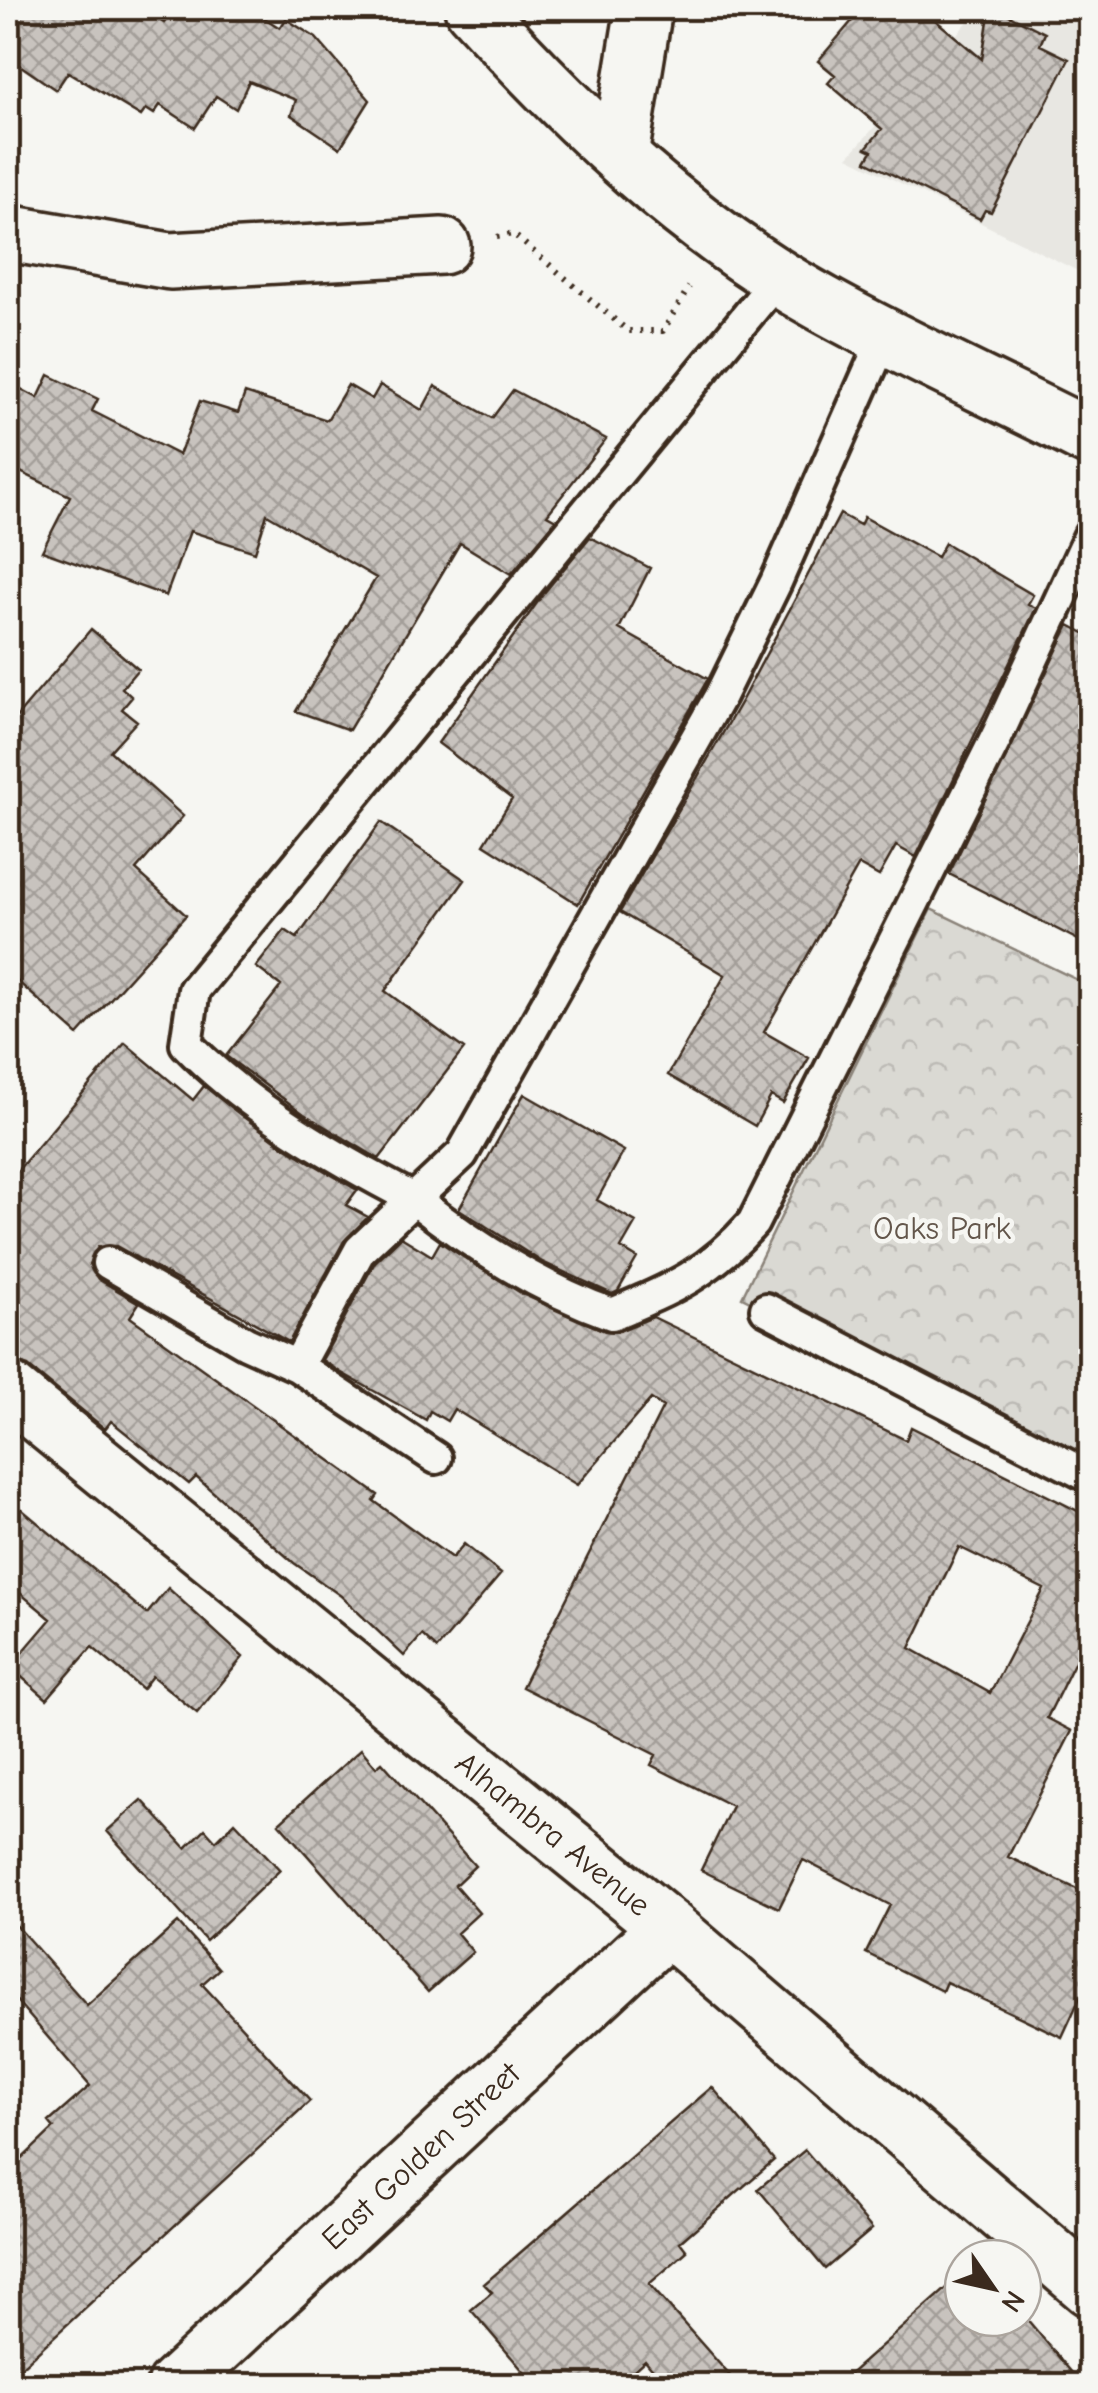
<svg xmlns="http://www.w3.org/2000/svg" width="1098" height="2393" font-family="'Comic Neue',sans-serif">
	<style>
		.built { fill: #e8e7e2 }
		.park { fill: url(#park-crowns); stroke: #8a8278; stroke-width: 2.5 }
		.building { fill: url(#building-cross-hatch); stroke: #3b2a1e; stroke-width: 2.5; fill-rule: evenodd }
		.lines { fill: none; stroke-linecap: round; stroke-linejoin: round }
		.service-casing { stroke: #3b2a1e; stroke-width: 38 }
		.minor-casing { stroke: #3b2a1e; stroke-width: 62 }
		.secondary-casing { stroke: #3b2a1e; stroke-width: 62 }
		.path { stroke: #3b2a1e; stroke-width: 6; stroke-dasharray: 2.5 8; stroke-linecap: butt }
		.service { stroke: #f6f6f2; stroke-width: 30 }
		.minor { stroke: #f6f6f2; stroke-width: 55 }
		.secondary { stroke: #f6f6f2; stroke-width: 55 }
		.labels { text-anchor: middle; dominant-baseline: central; stroke-width: 9; stroke-linejoin: round; paint-order: stroke }
		.park-label { font-size: 32px; fill: #63564b; stroke: #f6f6f2 }
		.street-label { font-size: 32px; fill: #3b2a1e; stroke: #f6f6f2 }
	</style>
	<defs>
		<pattern id="park-crowns" width="20" height="18" patternUnits="userSpaceOnUse" patternTransform="scale(2.5)"><rect width="20" height="18" fill="#dad9d3"/><path d="M2 6a3 3 0 1 1 6 0M12 15a3 3 0 1 1 6 0" fill="none" stroke="#bcbab5"/></pattern>
		<pattern id="building-cross-hatch" width="8" height="8" patternUnits="userSpaceOnUse" patternTransform="scale(2.5)"><rect width="8" height="8" fill="#c8c3be"/><path d="M0 0l8 8M0 8l8-8" fill="none" stroke="#a49f9a"/></pattern>
	</defs>
	<rect width="100%" height="100%" fill="#f6f6f2"/>
	<filter id="ink" filterUnits="userSpaceOnUse"><feTurbulence type="fractalNoise" baseFrequency=".01" numOctaves="2"/><feDisplacementMap in="SourceGraphic" scale="20" xChannelSelector="R" yChannelSelector="G"/><feConvolveMatrix kernelMatrix="1 2 1 2 8 2 1 2 1" color-interpolation-filters="sRGB"/></filter>
	<g filter="url(#ink)">
		<!-- built -->
		<path class="built" d="M980,8h110v269l-242,-120z"/>
		<!-- park -->
		<path class="park" d="M931,909l159,77v485l-348,-174z"/>
		<!-- building -->
		<path class="building" d="M8,8h131l25,15 11,-15h74l31,20 6,-9 30,19 54,62 -30,48 -49,-33 5,-15 -47,-19 -13,28 -20,-13 -21,32 -35,-23 -6,9 -8,-5 -5,7 -73,-44 -12,18 -48,-33z
			M863,8h58l61,51 8,-51h5l50,25 -5,12 29,14 -78,153 -6,-2 -5,9 -114,-58 6,-10 -6,-3 16,-19 -54,-46 7,-8 -17,-14z
			M49,375l49,24 -6,12 87,44 21,-54 38,12 7,-20 82,27 21,-35 24,14 8,-14 42,25 13,-24 57,32 21,-28 93,49 -59,76 9,5 -45,54 -51,-31 -111,187 -53,-19 80,-133 -109,-64 -12,38 -65,-21 -24,65 -124,-45 28,-55 -62,-30v-84l30,16z
			M840,514l20,11 4,-8 73,40 8,-14 88,52 -5,9 8,4 -120,249 -20,-11 -17,30 -20,-11 -95,167 45,26 -26,45 -12,-7 -16,30 -87,-51 57,-100 -105,-63 123,-214z
			M590,537l60,31 -31,61 89,50 -130,225 -94,-60 28,-45 -74,-56 106,-150z
			M1069,625l21,11v310l-141,-72z
			M91,629l47,40 -16,19 10,9 -10,12 15,12 -27,30 73,65 -47,54 50,45 -108,120 -70,-62v-246z
			M381,822l84,58 -80,111 79,58 -85,110 -75,-45 -78,-58 55,-70 -25,-19 29,-37 12,8z
			M125,1043l68,57 11,-14 79,60 74,44 -11,15 22,12 -24,24 -55,101 -173,-96 -18,1 -9,17 9,15 41,24 -9,14 248,178 -4,6 78,57 12,-14 37,30 -64,75 -15,-14 -18,21 -63,-60 -47,-33 -98,-86 -7,7 -78,-63 -6,8 -77,-63 -20,-6v-178z
			M524,1094l100,57 -27,49 39,22 -15,26 16,10 -19,33 -6,3 -70,-32 -83,-53z
			M401,1237l31,19 8,-14 84,53 81,36h14l34,-14 253,123 5,-13 171,86 8,-16v134l-43,87 25,13 -64,126 82,38v81l-28,61 -116,-55 -4,9 -76,-38 24,-48 -87,-45 -24,48 -78,-38 31,-64 -81,-41 5,-10 -134,-68 141,-280 -12,-8 -74,86 -123,-76 -7,12 -17,-10 -4,9 -86,-48 -18,-12 53,-98zM959,1547l85,42 -54,104 -80,-45z
			M8,1498l139,116 21,-26 75,69 -46,56 -45,-37 -10,13 -50,-42 -45,52 -37,-32 41,-48 -43,-36z
			M361,1749l15,18 6,-5 93,104 -20,19 24,28 -22,20 16,19 -45,40 -149,-169z
			M142,1800l44,48 19,-19 11,12 19,-19 45,48 -74,71 -99,-110z
			M8,1916l79,89 91,-82 41,46 -17,15 108,117 -302,278v-207l46,-44 -5,-6 41,-36 -82,-95z
			M712,2087l62,73 -94,82 7,9 -38,33 90,102h-72l-22,-26 -29,26h-80l-65,-76 21,-18 -8,-8z
			M805,2150l67,79 -47,40 -67,-80z
			M963,2274v44h63l57,68h-247z"/>
		<g class="lines">
			<!-- service casing -->
			<g class="service-casing">
				<path id="service" d="M780,276l-586,714 -8,54c62,64 149,114 228,155l48,-45 258,-458 56,-114 109,-247
					M108,1263l138,80 51,23 63,-116 54,-51c61,48 125,89 198,115 62,-26 96,-40 141,-91l244,-487 93,-201
					M766,1309l324,168
					M297,1366l139,92"/>
			</g>
			<!-- minor casing -->
			<g class="minor-casing">
				<path id="minor" d="M620,155l24,-147
					M8,233l162,28 272,-15
					M8,1390l660,537 422,361
					M175,2386l493,-459"/>
			</g>
			<!-- secondary casing -->
			<g class="secondary-casing">
				<path id="secondary" d="M473,8c102,112 217,224 352,297 87,48 177,88 265,133"/>
			</g>
			<!-- path -->
			<path class="path" d="M497,237l16,-3 115,97h35l26,-44"/>
			<!-- service -->
			<use href="#service" class="service"/>
			<!-- minor -->
			<use href="#minor" class="minor"/>
			<!-- secondary -->
			<use href="#secondary" class="secondary"/>
		</g>
	</g>
	<g class="labels">
		<!-- park labels -->
		<g class="park-label">
			<text x="942" y="1228">Oaks Park</text>
		</g>
		<!-- street labels -->
		<g class="street-label">
			<text transform="translate(553 1834) rotate(39)">Alhambra Avenue</text>
			<text transform="translate(421 2156) rotate(-43)">East Golden Street</text>
		</g>
	</g>
	<!-- margin -->
	<rect width="1098" height="2393" fill="none" stroke="#f6f6f2" stroke-width="40"/>
	<rect x="20" y="20" width="1058" height="2353" fill="none" stroke="#3b2a1e" stroke-width="4" filter="url(#ink)"/>
	<!-- north arrow -->
	<g transform="translate(993 2288) rotate(124)"><circle r="48" fill="#f6f6f2" stroke="#aba49d" stroke-width="2.5"/>
	<path d="M0-8L18 38L0 25L-18 38Z" fill="#3b2a1e"/>
	<text y="-15" font-size="28" font-weight="bold" text-anchor="middle" fill="#3b2a1e">N</text>
	</g>
</svg>
